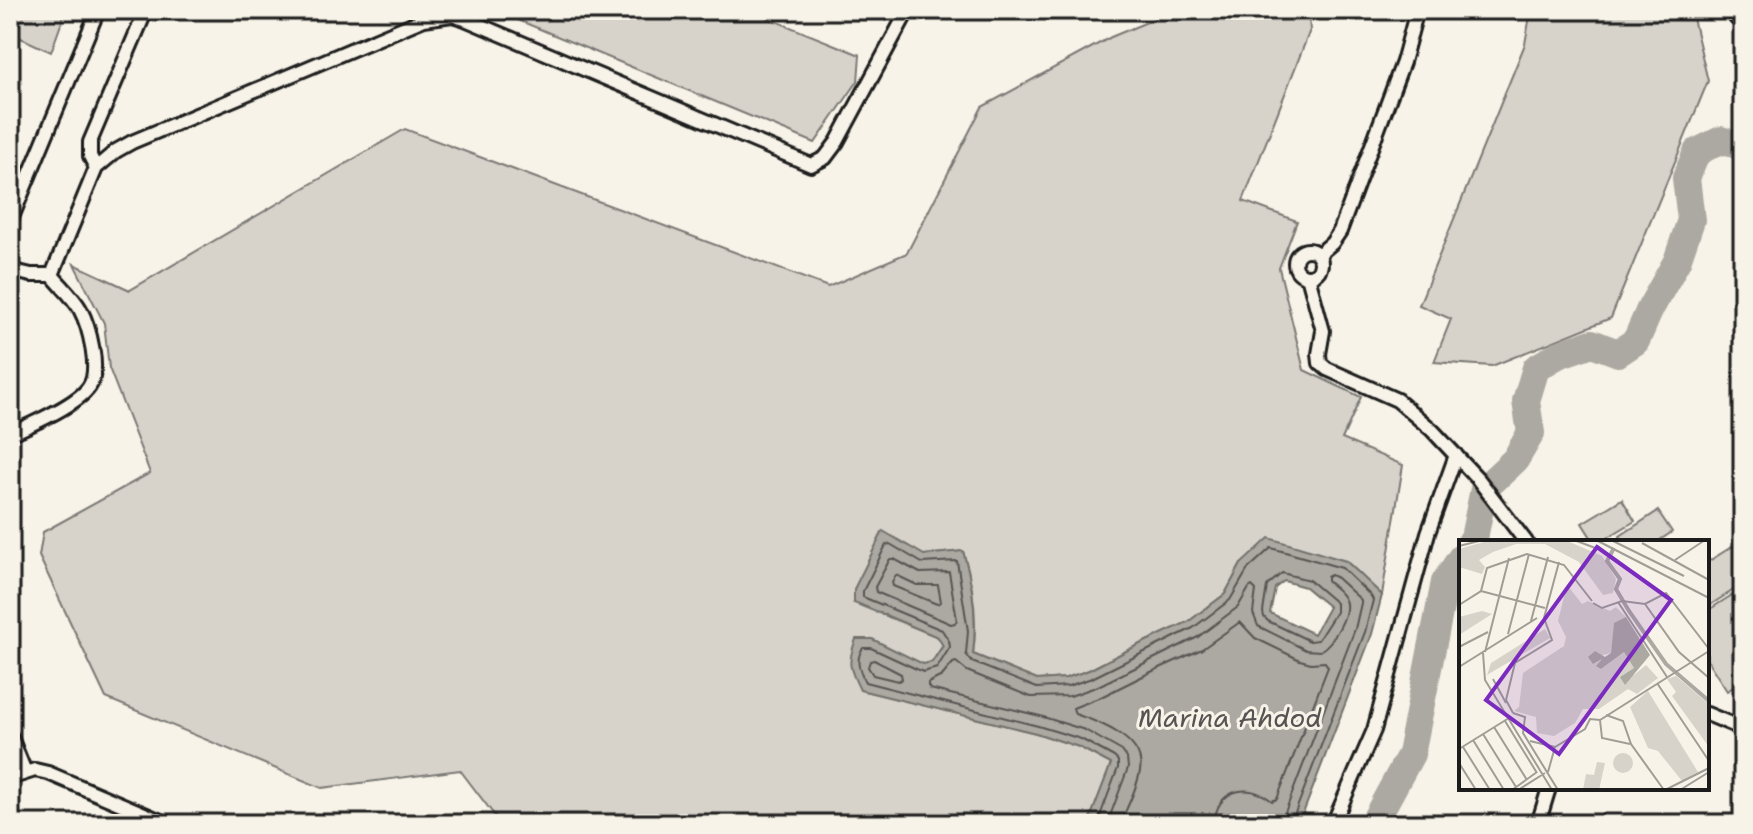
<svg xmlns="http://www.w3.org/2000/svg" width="1753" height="834" font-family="'Shantell Sans',sans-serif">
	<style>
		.green { fill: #d7d3cb; stroke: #7a7874; stroke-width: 2 }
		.water { fill: #aca9a2; stroke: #72716c; stroke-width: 2; fill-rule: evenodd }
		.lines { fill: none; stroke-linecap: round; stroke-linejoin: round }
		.shore { stroke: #565452; stroke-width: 2 }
		.river { stroke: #aca9a2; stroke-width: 28 }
		.minor-casing { stroke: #1c1c1c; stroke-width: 18 }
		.minor { stroke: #f7f3e8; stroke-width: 12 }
		.labels { text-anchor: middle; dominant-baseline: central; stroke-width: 6; stroke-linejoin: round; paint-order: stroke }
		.water-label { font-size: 26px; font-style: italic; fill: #565452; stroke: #f7f3e8 }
		.inset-river { fill: none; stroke: #aca9a2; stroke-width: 4 }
		.inset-road { fill: none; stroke: #9f9d96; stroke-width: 2 }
		.view { fill: #7b2cbf; fill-opacity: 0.15; stroke: #7b2cbf; stroke-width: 4 }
		.inset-edge { fill: none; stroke: #1c1c1c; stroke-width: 4 }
	</style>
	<rect width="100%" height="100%" fill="#f7f3e8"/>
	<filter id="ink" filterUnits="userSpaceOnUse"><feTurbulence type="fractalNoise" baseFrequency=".0125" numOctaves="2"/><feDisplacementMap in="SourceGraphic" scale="16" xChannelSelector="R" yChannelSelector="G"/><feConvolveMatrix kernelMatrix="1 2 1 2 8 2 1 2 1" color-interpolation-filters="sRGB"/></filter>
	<g filter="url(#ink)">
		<!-- green -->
		<path class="green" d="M10,10h56l-15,42 -41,-19z
			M494,10h254l112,45 -2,26 -43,62z
			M1176,10h132l2,20 -67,171 54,20 -18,47 25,102 57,27 -19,42 61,26 -21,130 -36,-34 -105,3 -16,30 -37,28 -50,23 -49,25 -23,8 -29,2 -64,-26c5,-33 0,-70 -10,-103l-39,4 -70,48 84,34 5,8 -11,17 -9,3 -51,-26 -12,51 176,43 43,14 32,17 -23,60h-587l-41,-54 -138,18 -216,-90 -67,-142 4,-24 107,-59 -41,-105 -5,-45 -30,-59 56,26 275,-161 423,158 79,-34 75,-146 129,-70z
			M1531,10h160l17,71 -97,237 -119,48 -58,-4 17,-43 -32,-14 106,-261z
			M1622,499l13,22 -35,21h-6l-12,-19z
			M1658,511l14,21 -15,10h-33l-4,-6z
			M1741,541l2,2v41l-36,23v-48l2,2z
			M1743,588v93l-16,10 -20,-31v-49z"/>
		<!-- water -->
		<path class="water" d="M883,531l41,24 39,-4c10,33 14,69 10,103l64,26 29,-2 23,-8 49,-25 50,-23 37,-28 16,-30 28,-26 77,23 36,34 -10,39 -73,190h-38l-15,-5 -3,5h-155l23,-60 -32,-17 -43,-14 -176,-43c-11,-22 -13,-27 -4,-51h16l51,25 9,-2 11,-16 -5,-9 -84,-35v-13zM1284,581l21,6 24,20 -15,27 -44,-21 5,-25z"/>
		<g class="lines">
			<!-- shore -->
			<path class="shore" d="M890,559h4l26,14 29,-1 8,48 -2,3 -4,1 -75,-32 -1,-5z
				M1282,573l27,7 27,23v9l-18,28 -8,1 -42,-20 -4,-4 -1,-5 4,-26z
				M896,575l21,10h21l3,17 -4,2 -44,-18 -1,-4z
				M870,661l4,-1 27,14 1,5 -4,2 -25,-6 -5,-8z
				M1097,824l21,-56v-7l-4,-4 -33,-18 -43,-13 -173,-44c-6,-12 -10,-23 -2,-34h8l52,24 14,-4 13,-21 -1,-6 -7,-11 -79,-33v-6l23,-46 4,-1 32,19 35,-2 11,70 -2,23 6,8 65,26 31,-2 24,-8 101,-50 37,-28 18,-31 23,-21 71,20 29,28 2,4 -8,32 -72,186 -1,6
				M1107,824l21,-56 -1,-10 -5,-7 -37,-21 -45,-14 -110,-27 -2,-3v-3l14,-7 11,-13 3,-1 11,9 64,26 39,-1 26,-9 102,-50 40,-30 11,-19 3,-2 4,4 -3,23 5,13 48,24 14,1c12,-7 31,-37 25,-51 -3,-8 -12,-13 -18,-19v-4l4,-2 6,3 24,22v3l-6,26 -71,186 -2,9
				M1120,824c7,-17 17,-35 20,-53 6,-32 -41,-49 -65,-57l-2,-6 28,-11 50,-25 51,-23 38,-27 15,16 45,22 11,3 14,-1 3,5 -51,132 -5,2c-25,-20 -56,-11 -58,23"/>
			<!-- river -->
			<path class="river" d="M1471,542l3,-4 10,-49 31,-29 16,-27 -5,-32 10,-33 22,-13 34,-12 26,10 18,-12 14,-32 27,-48 14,-41 -5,-42 11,-26 24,-12 22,7
				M1373,824l38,-70 34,-172 16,-24"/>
			<!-- minor casing -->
			<g class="minor-casing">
				<path id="minor" d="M1734,10l2,8
					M96,168l-6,-12v-14l56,-132
					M10,222l88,-212
					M1295 263a13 13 0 1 1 26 0a13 13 0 1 1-26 0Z
					M1318,255l14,-12 8,-12 63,-169 14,-52
					M10,270l21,5h21
					M52,275l44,-107 20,-17 16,-9 292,-123 28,-4 13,4 346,146 14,-7 12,-16 71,-132
					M1308,276l15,55 -4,23 1,9 7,6 70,31 35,30 46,49 48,63
					M10,434c20,-9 67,-29 79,-47 12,-17 0,-61 -9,-78 -7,-12 -19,-23 -28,-34
					M1707,714l36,15
					M10,735l15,37
					M10,778l25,-8 13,3 120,51
					M1333,824l41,-94 54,-197 28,-78
					M1538,824l11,-36"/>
			</g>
			<!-- minor -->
			<use href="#minor" class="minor"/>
		</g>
	</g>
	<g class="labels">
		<!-- water labels -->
		<g class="water-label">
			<text x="1230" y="717">Marina Ahdod</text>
		</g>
	</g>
	<!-- overview -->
	<g transform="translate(1459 540)">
		<rect width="250" height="250" fill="#f7f3e8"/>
		<path d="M32,0h74l37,16 14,23 -3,14 -10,2 -24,-33 -34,-18h-29l-23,8 -14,8 6,7 -3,7 -23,-7v-18zM108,45l15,19 6,-3 22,10 6,-4 10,10 -12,11 -3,25 -8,2 -10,9 9,-5 -5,6 4,4 23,-17 10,16 -14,9 14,-2 12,-10 12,13 -21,16 -9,-5 -29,20h-16l-8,14 -21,13 -17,-3 -1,-16 -22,-6 5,-4 4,-34 41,-27 2,-9 -8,-16zM23,71l10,3 -33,21v-18zM86,89l5,9 -63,37 4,-12zM217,136l33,28v43l-37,-51 4,-4 -9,-13zM189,151l50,81 -16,9 -24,-30 -10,-3 -18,-41zM154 223a10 10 0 1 1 20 0a10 10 0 1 1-20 0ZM138,222l8,1 -6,27h-16l3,-16 8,1z" fill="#d7d3cb"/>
		<path d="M167,77l24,38 -25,30 -5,-8 14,-9 -10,-16 -23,17 -5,-3 6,-7 -9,5 -5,-7 7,-6 10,6 6,-4 3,-30z" fill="#aca9a2"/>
		<path class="inset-river" d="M155,8l-7,13 13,18 -4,10 13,22 37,53 43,37"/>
		<path class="inset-road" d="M115,0l24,9M137,0l113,58M152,0l73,36M183,3l67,37M0,6l24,-6M216,20l30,-20M22,51l64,17M159,62l49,75M134,63l9,5 20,-7 23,3 21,-11 43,56M186,64l34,48 30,26M0,65l22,-14 6,-23 40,-14 37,11 28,36M72,81l17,-64M49,94l21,-80M0,107l29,-15M26,112l24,-94M24,113l2,27 67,110M0,127l78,-49M34,139l13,24M198,143l52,78M54,173l-7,-13 9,-37 37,-23 -8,-22 15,-56M54,173l12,4 -2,16 35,57M147,175l17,6 8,23 33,46M141,180l2,18 28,6M46,181l32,52M35,187l33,53M24,194l33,53M14,200l31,50M71,201l25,6M4,207l27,43M96,207l30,-18 5,-10 10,1 109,-69M0,209l50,-31M0,223l17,27M89,232l7,-25M53,250l25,-18M59,250l27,-17M206,250l44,-22M221,250l29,-18"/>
		<path class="view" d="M138,7l74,53 -112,154 -73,-54z"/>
		<rect width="250" height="250" class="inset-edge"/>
	</g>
	<!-- margin -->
	<rect width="1753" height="834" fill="none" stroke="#f7f3e8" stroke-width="40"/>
	<rect x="20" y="20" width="1713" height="794" fill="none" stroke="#1c1c1c" stroke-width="3" filter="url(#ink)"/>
</svg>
